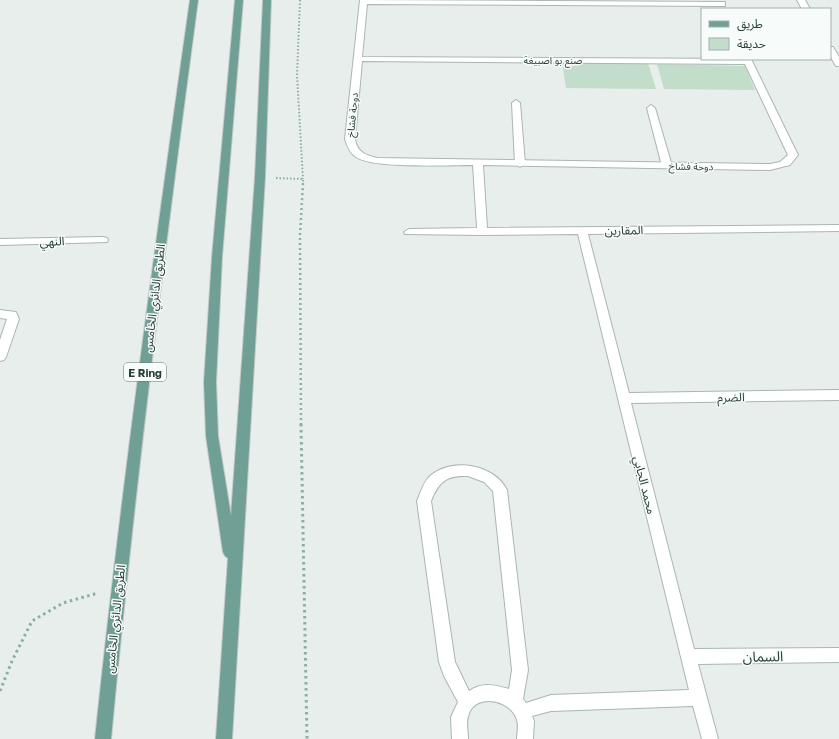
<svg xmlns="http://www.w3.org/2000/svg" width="839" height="739" font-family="'Golos Text','Noto Sans Arabic',sans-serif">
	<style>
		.green { fill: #c2ddca }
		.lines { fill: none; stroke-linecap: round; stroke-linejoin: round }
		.service-casing { stroke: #aab6b2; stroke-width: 2 }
		.minor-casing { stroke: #aab6b2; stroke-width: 2 }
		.primary-casing { stroke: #c3c9c8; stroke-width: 2 }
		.path-far2 { stroke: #8aafa4; stroke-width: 2; stroke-dasharray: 1.5 2; stroke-linecap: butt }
		.path-far1 { stroke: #8aafa4; stroke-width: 2.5; stroke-dasharray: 2 3; stroke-linecap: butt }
		.path { stroke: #8aafa4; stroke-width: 3; stroke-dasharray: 2.5 3.5; stroke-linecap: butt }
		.service { fill: #fff; fill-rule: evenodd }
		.minor { fill: #fff; fill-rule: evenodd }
		.primary { fill: #6f9f95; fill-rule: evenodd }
		.labels { text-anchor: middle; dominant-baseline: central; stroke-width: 3; stroke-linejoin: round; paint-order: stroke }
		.far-street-label { font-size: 10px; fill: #273f39; stroke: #f7fbf9 }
		.shield { fill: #f7fbf9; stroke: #657773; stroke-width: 1 }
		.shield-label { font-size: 11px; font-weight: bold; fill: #273f39 }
		.street-label { font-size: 12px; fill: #273f39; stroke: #f7fbf9 }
		.near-street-label { font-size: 14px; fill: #273f39; stroke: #f7fbf9 }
	</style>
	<rect width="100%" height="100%" fill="#e7eeeb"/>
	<!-- green -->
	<path class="green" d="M562,62l86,1 8,26 -90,-1z
		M657,64l88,2 10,24 -91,-1z"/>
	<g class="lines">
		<!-- service casing -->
		<g class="service-casing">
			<path id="service" d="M516,100l4,3 5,61 -5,3 -5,-3 -3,-61z
				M651,105l4,3 17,58 -2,2h-6l-2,-2 -15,-58z"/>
		</g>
		<!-- minor casing -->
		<g class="minor-casing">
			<path id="minor" d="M360,0l365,2v4h-3l-355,-2 -5,53 389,2 47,96 -8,10 -20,5 -287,-5 4,63 352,-3v6l-251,3 41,159 210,-3v10l-208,3 63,246 145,-1v14l-141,2 20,75h-16l-9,-33 -142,5 -19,5 2,5 -1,18h-16c0,-6 2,-13 0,-19 -6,-21 -44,-28 -49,-3 -2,6 0,15 0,22h-16l-1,-22 7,-15 -14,-26 -5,-14 -22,-161c4,-9 6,-18 13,-25 22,-19 64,-12 77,14l21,180 -5,29 3,4 25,-8 138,-5 -111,-456 -96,1 -77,-1 -1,-2 5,-3 68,-1 -4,-63c-24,0 -99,4 -117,-8 -6,-4 -9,-11 -11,-18zM362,61l383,3 43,91 -8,7 -10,2 -393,-6c-12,-3 -20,-6 -22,-19zM468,476l16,6 9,9 19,179 -3,19c-14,-4 -27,-7 -40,2l-14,-29 -24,-161c8,-20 16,-26 37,-25z
				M797,0h8l5,9h-8z
				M830,47h3l6,10v9h-3l-6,-10z
				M103,237l4,1 1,2 -1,2 -107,3v-6z
				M0,310l16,2 3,7 -13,38 -2,3 -4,1v-21l7,-21 -7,-1z"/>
		</g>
		<!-- primary casing -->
		<g class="primary-casing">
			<path id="primary" d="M190,0h8c-33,246 -64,492 -87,739h-16c26,-247 60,-493 95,-739z
				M235,0h8l-21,257 -6,125 2,54 13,80 24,-339 8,-177h8l-6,177 -33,562h-16l12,-181 -3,-2 -2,-4 -17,-116 -2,-54 8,-125z"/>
		</g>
		<!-- path-far2 -->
		<path class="path-far2" d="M300,0l-3,75 6,104
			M276,178l27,1v5"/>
		<!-- path-far1 -->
		<path class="path-far1" d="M301,425l-1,-190 3,-52"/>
		<!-- path -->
		<path class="path" d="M301,424l6,315
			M0,691l12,-30 20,-40 31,-18 35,-10"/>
		<!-- service -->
		<use href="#service" class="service"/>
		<!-- minor -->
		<use href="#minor" class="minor"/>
		<!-- primary -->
		<use href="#primary" class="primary"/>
	</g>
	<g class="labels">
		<!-- far-street labels -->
		<g class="far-street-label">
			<text x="553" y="60">صنع بو اصبيغة</text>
			<text transform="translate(352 115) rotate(-85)">دوحة فشاخ</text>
			<text transform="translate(691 166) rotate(1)">دوحة فشاخ</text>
		</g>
		<!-- shield labels -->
		<rect class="shield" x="124" y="363" width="42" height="18" rx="3"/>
		<g class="shield-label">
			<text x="145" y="372">E Ring</text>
		</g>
		<!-- street labels -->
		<g class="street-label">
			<text transform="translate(624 230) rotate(-1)">المقارين</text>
			<text transform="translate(52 241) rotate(-2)">النهي</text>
			<text transform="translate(154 298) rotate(-83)">الطريق الدائري الخامس</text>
			<text transform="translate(731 397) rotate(-1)">الضرم</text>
			<text transform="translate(645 485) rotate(76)">محمد الجابي</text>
			<text transform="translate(115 619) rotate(-84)">الطريق الدائري الخامس</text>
		</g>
		<!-- near-street labels -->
		<g class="near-street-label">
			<text transform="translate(763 656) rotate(-1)">السمان</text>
		</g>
	</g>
	<!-- legend -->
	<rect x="701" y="8" width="130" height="52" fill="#f7fbf9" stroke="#a4b0ac"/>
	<rect x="709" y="21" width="20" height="6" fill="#6f9f95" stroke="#a4b0ac"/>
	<text x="737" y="28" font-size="12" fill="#273f39">طريق</text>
	<rect x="709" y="38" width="20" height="12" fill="#c2ddca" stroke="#a4b0ac"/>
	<text x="737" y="48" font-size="12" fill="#273f39">حديقة</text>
</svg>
